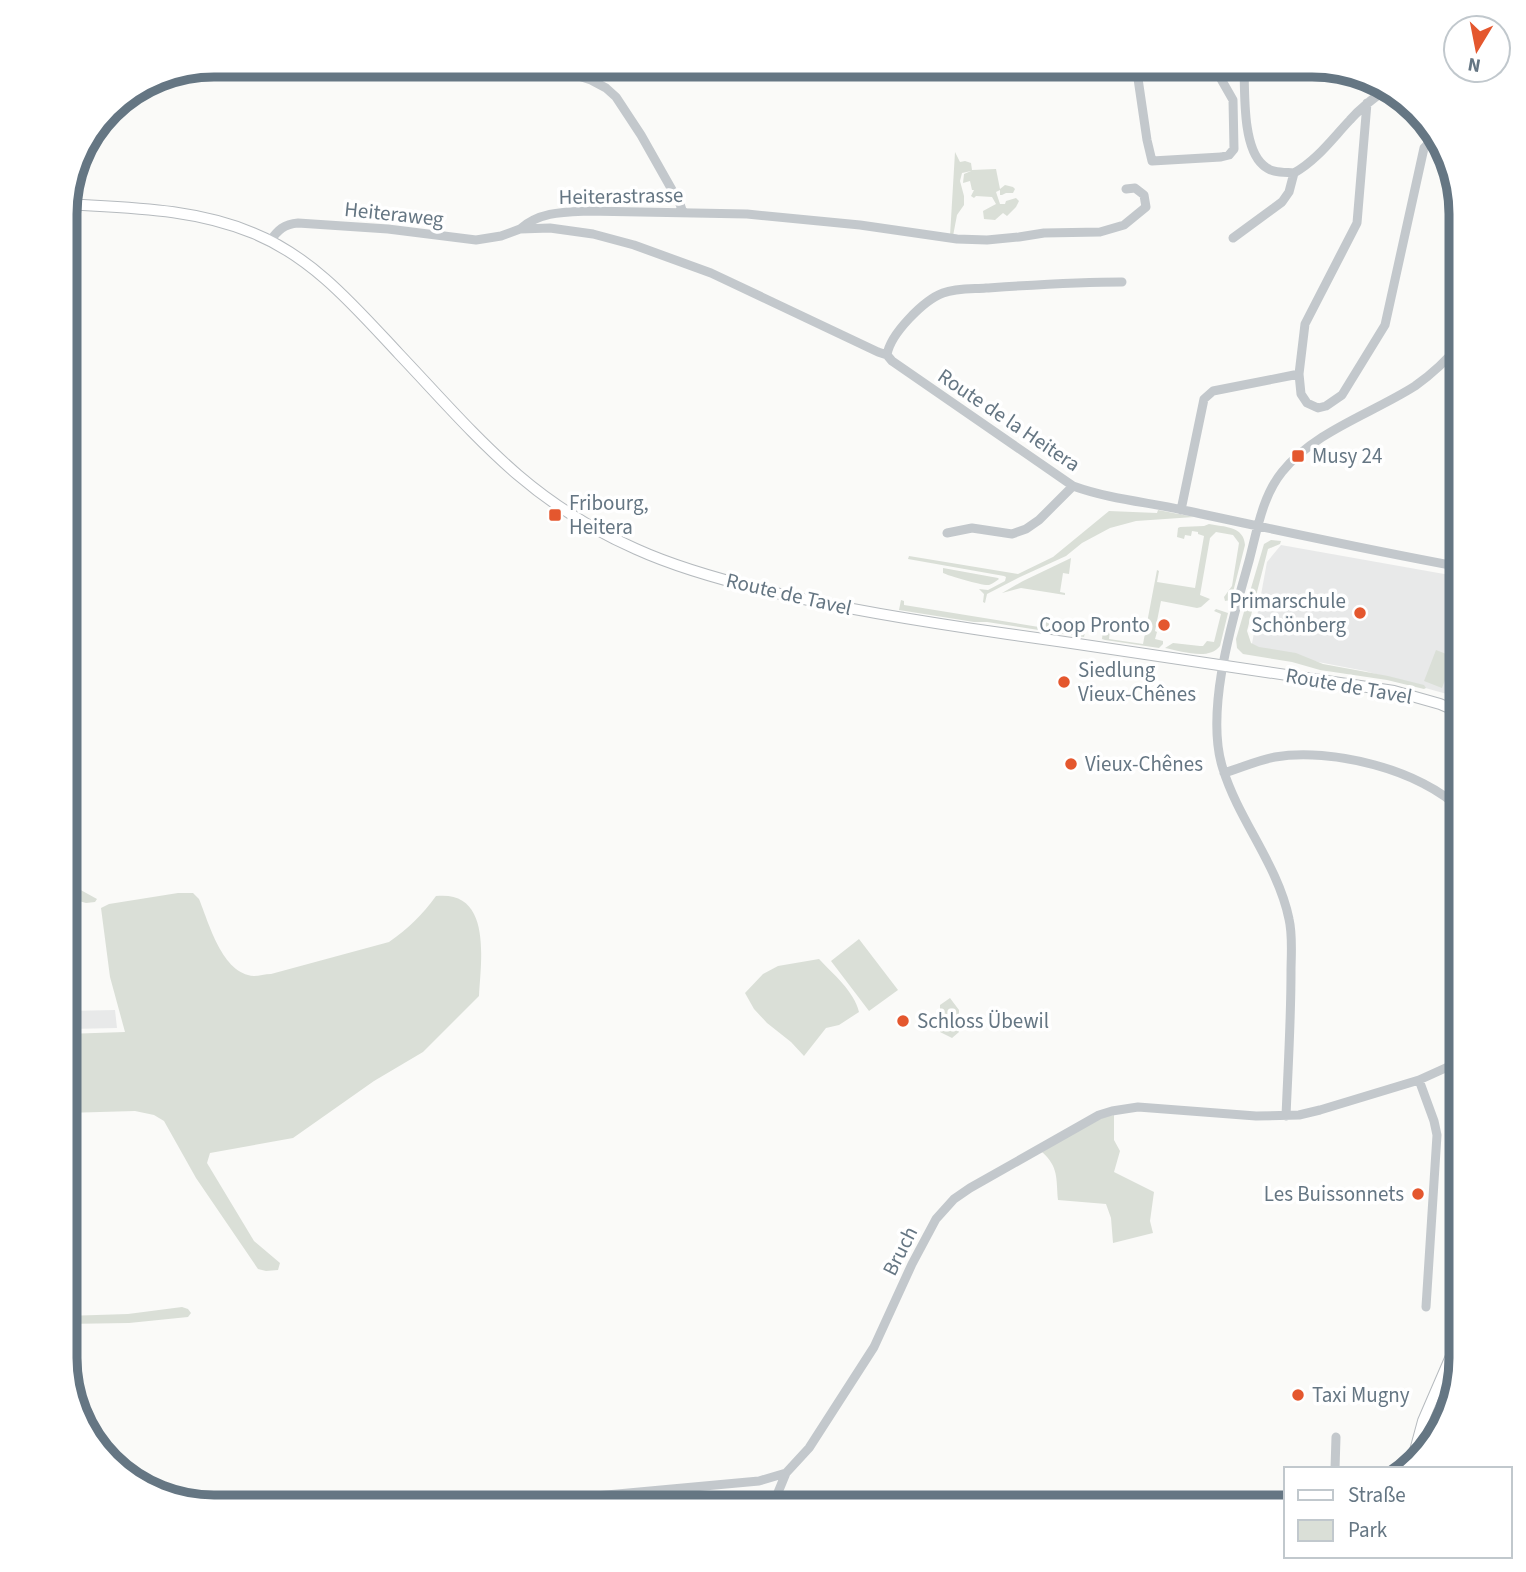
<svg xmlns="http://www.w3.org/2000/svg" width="1526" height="1572" font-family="'Source Sans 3',sans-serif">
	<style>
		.built { fill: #e8e9e9 }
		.green { fill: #dadfd7 }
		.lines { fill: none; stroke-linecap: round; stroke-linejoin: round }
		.major-casing { stroke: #b5babe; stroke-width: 12 }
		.minor { stroke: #c3c8cc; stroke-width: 9 }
		.major { stroke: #fff; stroke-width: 10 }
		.poi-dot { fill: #e4572e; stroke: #fff; stroke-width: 2.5 }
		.labels { text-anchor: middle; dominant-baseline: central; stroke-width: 7; stroke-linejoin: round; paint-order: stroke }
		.street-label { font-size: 21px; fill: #657683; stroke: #fff }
		.poi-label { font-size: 21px; fill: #657683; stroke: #fff; text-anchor: start }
		.rim { fill: none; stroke: #657683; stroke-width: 9 }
	</style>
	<rect width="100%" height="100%" fill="#fafaf8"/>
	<!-- built -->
	<path class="built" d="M1281,545l180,32v121l-96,-27 -114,-22 16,-87z
		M115,1010l2,18 -46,1 -3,-18z"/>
	<!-- green -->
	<path class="green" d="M955,152l5,10 5,-1 6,2 1,7 24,-1 4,20 5,-4 8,2 2,2 -2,4h-7l-4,2h-2v-5l-4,2 4,12h5l1,-3 10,-3 3,3 -3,6 -9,9 -4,-3 -8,7 -11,-1 -1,-8 13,-7 -4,-7 -16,-1 -2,2 -3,-2 3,-6h-2l-2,-9 -7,2 1,-9 7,-3 -9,2 -2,8 4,15v9l-7,10 -4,21h-3z
		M1158,510l36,7 -58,4 -26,7 -28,15 -16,13 -46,21 -33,17 -2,9 -2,-1 1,-8 -5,-5 9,1 17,-9 1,-4 -2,-1 -96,-17 1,-3 109,18 35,-17 56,-46 48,2z
		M1209,524c15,3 35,2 36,21l-14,55 -6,1 -1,-4 8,-11 7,-43 -6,-8 -17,-3 -6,6 -10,57 10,4 -9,8 -4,1 -36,-7 -6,30 2,1 -2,7 8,2v3l-4,4 -54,-8 -3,-1 1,-9 2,-1h5l-1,10 34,5 14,-74 2,1 -2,11 38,6 9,-52 -6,-2v-2l-6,-1 -1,5 -6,-1 -1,4 -7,-2 1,-9 2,-1 24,-1z
		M1271,540l10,1 -1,3 -12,5 -21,82 4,12 8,4 37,6 27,11 65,12 36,9 2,3 -2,1 -37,-9 -67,-10 -28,-8 -49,-8 -6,-6 -1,-9 28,-95z
		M1071,558l-2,16 -6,-1 -3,19 5,1v2l-44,-7 -19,5 21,-12z
		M943,568l55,10 1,1c-3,2 -7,5 -10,6 -6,1 -40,-9 -46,-12z
		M901,600l3,1v4l141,23 1,-7 7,2 -1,7 22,4 2,-8 10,2 -2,9 -97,-15h-13l-75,-12z
		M1216,609l12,4 -8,33c-11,15 -39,5 -55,2l8,-5 27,3h3l4,-5 7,1 7,-28 -7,-3z
		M1436,650l18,7 -12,31 -18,-7z
		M65,883h3l29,16 -2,3 -9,1 -21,-6z
		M178,893h15l6,6c10,24 23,75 55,77 5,0 11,-2 17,-2l118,-32c19,-13 33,-27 47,-46 56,-6 45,63 43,100l-56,56 -49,29 -81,57 -83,15 -3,10 47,78 26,22 -2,7 -12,1 -8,-2 -62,-91 -32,-57 -10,-6 -19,-4 -70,2v-79l60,-2 -15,-55 -9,-69 8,-4z
		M859,939l39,51 -29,21 -38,-50z
		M819,959c14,15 35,32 40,53l-20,13 -13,3 -22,28 -13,-14 -24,-19 -13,-14 -9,-16 18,-19 15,-8z
		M950,998l9,12v22l-7,6 -12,-6v-27z
		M1114,1115v25l6,11 -6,21 40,20 -4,29 3,12 -40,10 -2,-25 -5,-14 -48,-4c-2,-21 1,-33 -16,-48 21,-12 49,-34 72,-37z
		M182,1307l6,2 3,4 -3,4 -59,6 -64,1v-8l63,-2z"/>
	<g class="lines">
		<!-- major casing -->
		<g class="major-casing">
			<path id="major" d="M65,204c64,4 128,4 188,29 60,24 103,75 146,121 39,41 76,84 119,121 35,30 75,55 118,74 44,20 93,33 140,44 77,18 155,30 232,41 129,18 258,37 386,57l46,13 21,9
				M1410,1469l13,-48 38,-88"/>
		</g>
		<!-- minor -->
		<path class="minor" d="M545,65l46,15 15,8 10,9 25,38 39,69 3,9
			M1136,65l11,75 5,21 69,-4 8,-2 5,-6 -1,-49 -12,-21c3,-9 9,-11 17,-14
			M1244,65c1,26 -2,82 19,100 8,8 20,7 31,8
			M520,229c19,-17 43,-17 67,-18l160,3 113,11 97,14 30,1 32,-3 25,-4 56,-1 24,-7 22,-18 -2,-12 -9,-7 -9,1
			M1233,238l49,-36 7,-10 5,-19c23,-13 38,-34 56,-53 11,-13 24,-22 38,-32
			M270,241c8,-11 14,-17 28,-18l90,6 88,11 25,-4 19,-7 30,-1 43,6 41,11 77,28 167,79 9,3
			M1122,282c-46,0 -90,3 -136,6 -13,1 -30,0 -43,5 -19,7 -53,41 -56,62l5,6 181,125c36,13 73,16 110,24 93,20 185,40 278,57
			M1299,374l2,20 6,9 11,5 8,-2 16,-11 43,-70 39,-177 6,-6 8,-2
			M1181,510l23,-111 9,-8 86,-17 6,-50 52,-101 10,-120
			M947,533l25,-5 40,6 14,-5 13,-9 34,-34
			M1224,773c17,-5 34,-13 51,-16 55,-10 147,13 186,53
			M1419,1080l15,41 3,14 -11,172
			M1286,1116c2,-48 5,-96 5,-144 0,-17 2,-36 -2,-53 -11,-54 -50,-98 -66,-150 -19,-57 10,-151 26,-208 8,-30 13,-64 33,-89 33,-41 89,-58 133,-86 17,-12 33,-27 46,-43
			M1335,1469l1,-32
			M474,1507l285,-26 27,-8 23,-25 65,-101 38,-83 24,-45 18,-20 16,-11 129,-73 13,-4 26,-4 118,9 43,-1 21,-5 99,-30 42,-19
			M772,1507l14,-34"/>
		<!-- major -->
		<use href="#major" class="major"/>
	</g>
	<!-- markers -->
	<g class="poi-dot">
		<rect x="1291" y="449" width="14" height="14" rx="3.5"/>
		<rect x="548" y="508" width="14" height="14" rx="3.5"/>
		<circle cx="1360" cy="613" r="7"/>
		<circle cx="1164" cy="625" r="7"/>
		<circle cx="1064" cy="682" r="7"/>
		<circle cx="1071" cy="764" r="7"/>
		<circle cx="903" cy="1021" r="7"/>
		<circle cx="1418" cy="1194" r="7"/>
		<circle cx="1298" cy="1395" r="7"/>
	</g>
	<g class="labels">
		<!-- street labels -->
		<g class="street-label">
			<text transform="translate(621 196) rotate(-1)">Heiterastrasse</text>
			<text transform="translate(394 214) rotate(6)">Heiteraweg</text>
			<text transform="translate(1009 420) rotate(34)">Route de la Heitera</text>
			<text transform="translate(789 594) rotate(13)">Route de Tavel</text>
			<text transform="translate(1349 686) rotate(10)">Route de Tavel</text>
			<text transform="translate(900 1251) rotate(-63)">Bruch</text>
		</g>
		<!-- poi labels -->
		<g class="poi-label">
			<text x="1312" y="456">Musy 24</text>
			<text x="569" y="503">Fribourg,<tspan x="569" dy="24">Heitera</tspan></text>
			<text x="1346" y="601" text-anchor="end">Primarschule<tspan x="1346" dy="24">Schönberg</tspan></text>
			<text x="1150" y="625" text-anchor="end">Coop Pronto</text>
			<text x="1078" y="670">Siedlung<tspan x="1078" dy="24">Vieux-Chênes</tspan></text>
			<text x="1085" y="764">Vieux-Chênes</text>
			<text x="917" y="1021">Schloss Übewil</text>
			<text x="1404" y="1194" text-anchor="end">Les Buissonnets</text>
			<text x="1312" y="1395">Taxi Mugny</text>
		</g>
	</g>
	<!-- crop -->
	<path d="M0 0H1526V1572H0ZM214 77H1312A137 137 0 0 1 1449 214V1358A137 137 0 0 1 1312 1495H214A137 137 0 0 1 77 1358V214A137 137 0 0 1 214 77Z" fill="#fff" fill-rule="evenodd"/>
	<path class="rim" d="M214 77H1312A137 137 0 0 1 1449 214V1358A137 137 0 0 1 1312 1495H214A137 137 0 0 1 77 1358V214A137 137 0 0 1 214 77Z"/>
	<!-- legend -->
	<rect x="1284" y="1467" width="228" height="91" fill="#ffffff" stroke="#c1c8cd" stroke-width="2"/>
	<rect x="1298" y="1490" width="35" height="10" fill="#ffffff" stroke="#c1c8cd" stroke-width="2"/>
	<text x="1348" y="1502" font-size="21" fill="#657683">Straße</text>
	<rect x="1298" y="1520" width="35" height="21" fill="#dadfd7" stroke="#c1c8cd" stroke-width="2"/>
	<text x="1348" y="1537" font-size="21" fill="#657683">Park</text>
	<!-- north arrow -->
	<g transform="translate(1477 49) rotate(190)"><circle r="33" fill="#ffffff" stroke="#c1c8cd" stroke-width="2"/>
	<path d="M0-5L12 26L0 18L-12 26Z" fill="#e4572e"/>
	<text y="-10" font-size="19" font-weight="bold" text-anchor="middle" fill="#657683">N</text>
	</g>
</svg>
